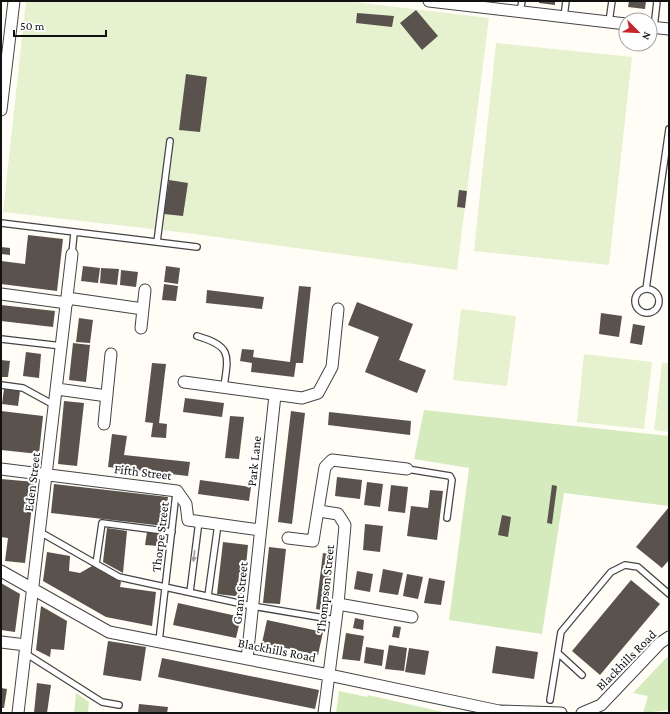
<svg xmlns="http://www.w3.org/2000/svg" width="670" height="714" font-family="'Crimson Pro',serif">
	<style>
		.green { fill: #d5ebbd }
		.pitch { fill: #e6f2cf }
		.building { fill: #5a524d }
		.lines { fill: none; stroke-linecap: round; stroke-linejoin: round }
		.service-casing { stroke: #444; stroke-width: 8 }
		.minor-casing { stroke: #444; stroke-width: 13 }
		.service { stroke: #fff; stroke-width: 5.5 }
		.minor { stroke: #fff; stroke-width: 11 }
		.oneway { fill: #a0a0a0 }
		.labels { text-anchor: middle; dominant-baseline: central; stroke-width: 4; stroke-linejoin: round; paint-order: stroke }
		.street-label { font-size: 13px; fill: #111; stroke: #fff }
	</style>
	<rect width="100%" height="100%" fill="#fffdf5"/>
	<!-- green -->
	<path class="green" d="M424,410l245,26v70l-105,-13 -22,141 -93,-14 20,-152 -55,-9z
		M667,657l2,1v52l-26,3 5,-17 -15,-3z
		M339,691l28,6 1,-2 79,18h-111z
		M76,693l13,9 -1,11h-14z"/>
	<!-- pitch -->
	<path class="pitch" d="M26,1h320l143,17 -32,252 -270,-37 -184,-21z
		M496,43l136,14 -23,208 -135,-14z
		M461,309l55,7 -9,70 -54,-6z
		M584,354l68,8 -8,67 -67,-7z
		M662,363h7v69l-15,-2z"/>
	<!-- building -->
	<path class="building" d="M539,1h16v4l-16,-2z
		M629,1h17l-1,8 -17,-2z
		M416,10l22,26 -16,14 -22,-27z
		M357,13l37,3 -2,11 -36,-4z
		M186,74l21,3 -7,55 -21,-2z
		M169,180l19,3 -5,33 -19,-2z
		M459,190l8,1 -2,17 -8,-1z
		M28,235l35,4 -6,52 -56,-7v-23l24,3z
		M1,247l9,1v7l-9,-1z
		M83,266l17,2 -2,15 -17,-2z
		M166,266l14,2 -2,16 -14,-2z
		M101,268l18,1 -2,16 -17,-2z
		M121,270l17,2 -2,15 -16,-2z
		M164,284l14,2 -2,15 -14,-1z
		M299,286l12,1 -8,76h-7l-2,14 -43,-5 1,-9 -12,-2 2,-12 12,1 -1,7 37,5z
		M207,290l57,7 -2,12 -56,-6z
		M357,302l56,22 -14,36 27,10 -9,23 -52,-21 14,-35 -31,-12z
		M1,305l54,6 -2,16 -52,-6z
		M601,313l21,3 -3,21 -20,-3z
		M79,318l14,2 -3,23 -14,-1z
		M633,324l12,2 -3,19 -12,-2z
		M73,343l17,2 -4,37 -17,-2z
		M26,352l15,2 -2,24 -16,-2z
		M1,360l9,1 -2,16h-7z
		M152,363l14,1 -7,59 8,1 -1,14 -15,-1 2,-14 -8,-1z
		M4,389l16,2 -2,15 -16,-2z
		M185,398l39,5 -2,14 -39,-5z
		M64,401l20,2 -7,63 -19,-2z
		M1,411l42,5 -4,38 -38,-4z
		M291,411l14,2 -13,111 -14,-2z
		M329,412l82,9 -1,14 -82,-10z
		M230,416l14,1 -5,42 -14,-1z
		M112,434l15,2 -3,19 66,7 -2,14 -80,-9z
		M337,477l25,3 -2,19 -25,-3z
		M1,479l34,3 -10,81 -20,-2 3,-23 -7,-1z
		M200,480l51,7 -2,14 -51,-7z
		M367,482l16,2 -3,23 -16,-2z
		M54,484l114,13 -4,29 -113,-13z
		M391,485l17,2 -3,26 -17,-2z
		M552,485l5,1 -5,38 -5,-1z
		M430,490l13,1 -6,49 -30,-4 4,-30 17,2z
		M669,507v53l-7,8 -26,-21z
		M502,515l9,2 -3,20 -10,-2z
		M365,524l18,2 -3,26 -17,-2z
		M107,528l20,3 -4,42 -20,-11z
		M147,532l13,2 -1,12 -14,-1z
		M223,542l25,3 -5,52 -26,-3z
		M269,547l17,2 -6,55 -17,-1z
		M47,552l23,4 -1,15 11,2 12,-7 29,16 -1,5 36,5 -4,34 -46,-9 -63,-36z
		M323,553l11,2 -7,56 -11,-2z
		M383,569l20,4 -5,22 -19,-3z
		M357,571l16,3 -3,18 -16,-3z
		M407,574l16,3 -5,22 -15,-3z
		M429,578l16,3 -4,24 -17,-2z
		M631,580l29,24 -60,71 -28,-24z
		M1,583l19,11 -5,38 -14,-2z
		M178,603l63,14 -5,21 -63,-13z
		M41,606l26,15 -3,29 -13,-1 -1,8 -14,-7z
		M355,618l9,2 -1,10 -10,-2z
		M267,620l56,12 -5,23 -56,-12z
		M394,626l7,1 -2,11 -7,-1z
		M346,633l18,3 -4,25 -18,-2z
		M108,641l38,6 -5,34 -38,-6z
		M389,645l18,3 -3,23 -19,-2z
		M496,646l42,6 -4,27 -42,-6z
		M366,647l18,3 -2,16 -18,-3z
		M409,648l20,3 -4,24 -20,-3z
		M162,658l157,32 -4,19 -157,-32z
		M37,683l14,2 -4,28h-13z
		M1,688l6,1 -3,19h-3z
		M139,704l29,3 -1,6h-29z"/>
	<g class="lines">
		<!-- service casing -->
		<g class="service-casing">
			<path id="service" d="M520,12l2,-11
				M564,17l2,-16
				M609,22l3,-21
				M654,28l3,-27
				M1,223l196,24
				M157,242l13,-101
				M72,254l2,-21
				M646,289l23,-160
				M635 301a12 12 0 1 1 24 0a12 12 0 1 1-24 0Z
				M197,336c34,10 32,18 27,50
				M1,339l61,7
				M1,385l22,3 31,17
				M407,469l43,7 2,4 -5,38
				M40,532l79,45 133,29 84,14
				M96,564l6,-41 70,9
				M190,592l9,-71
				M208,596l10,-72
				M159,641l17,-148
				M25,653l77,49 17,3
				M558,653l24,22
				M550,700l11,-68 50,-60 14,-7 13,2 31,27"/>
		</g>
		<!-- minor casing -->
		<g class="minor-casing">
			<path id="minor" d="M429,1l197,23
				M650,27l19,2
				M1,110l13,-109
				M1,294l66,9
				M67,298l76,11 2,-19
				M141,328l2,-19
				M184,382l118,16 16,-5 14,-26 6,-58
				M57,389l50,7
				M104,424l7,-70
				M1,469l176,22 9,13 2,16 72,10
				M319,511l19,3 7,11 -7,79 -14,109
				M288,538l25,3 12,-74 7,-7 75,9
				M1,571l108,61 220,43 170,36 62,2
				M338,604l74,13
				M1,642l25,3
				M247,659l28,-264
				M18,713l54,-459
				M582,713l19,-8 59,-62 9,-6"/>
		</g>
		<!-- service -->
		<use href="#service" class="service"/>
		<!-- minor -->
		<use href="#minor" class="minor"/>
	</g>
	<!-- one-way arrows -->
	<defs><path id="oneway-solid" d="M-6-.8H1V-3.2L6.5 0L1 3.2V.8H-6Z"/></defs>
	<use class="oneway" href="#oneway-solid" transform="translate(194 556) rotate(97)"/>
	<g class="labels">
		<!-- street labels -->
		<g class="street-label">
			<text transform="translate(254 461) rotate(-84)">Park Lane</text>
			<text transform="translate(143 472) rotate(7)">Fifth Street</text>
			<text transform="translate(32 482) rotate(-83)">Eden Street</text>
			<text transform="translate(160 537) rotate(-83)">Thorpe Street</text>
			<text transform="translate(325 589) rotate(-84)">Thompson Street</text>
			<text transform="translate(240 593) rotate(-84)">Grant Street</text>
			<text transform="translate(277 650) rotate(11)">Blackhills Road</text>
			<text transform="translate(626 660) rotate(-45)">Blackhills Road</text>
		</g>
	</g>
	<!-- border -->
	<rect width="670" height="714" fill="none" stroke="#111111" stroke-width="4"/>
	<!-- north arrow -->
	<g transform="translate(638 32) rotate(114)"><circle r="19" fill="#ffffff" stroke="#a0a0a0"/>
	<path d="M0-3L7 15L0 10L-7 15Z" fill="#c4262e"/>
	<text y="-6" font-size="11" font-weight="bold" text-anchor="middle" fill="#111111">N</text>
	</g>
	<!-- scale -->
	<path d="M14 30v6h92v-6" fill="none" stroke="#111111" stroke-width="2"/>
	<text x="20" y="30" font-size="12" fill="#111111" stroke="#ffffff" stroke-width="3" paint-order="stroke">50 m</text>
</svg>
